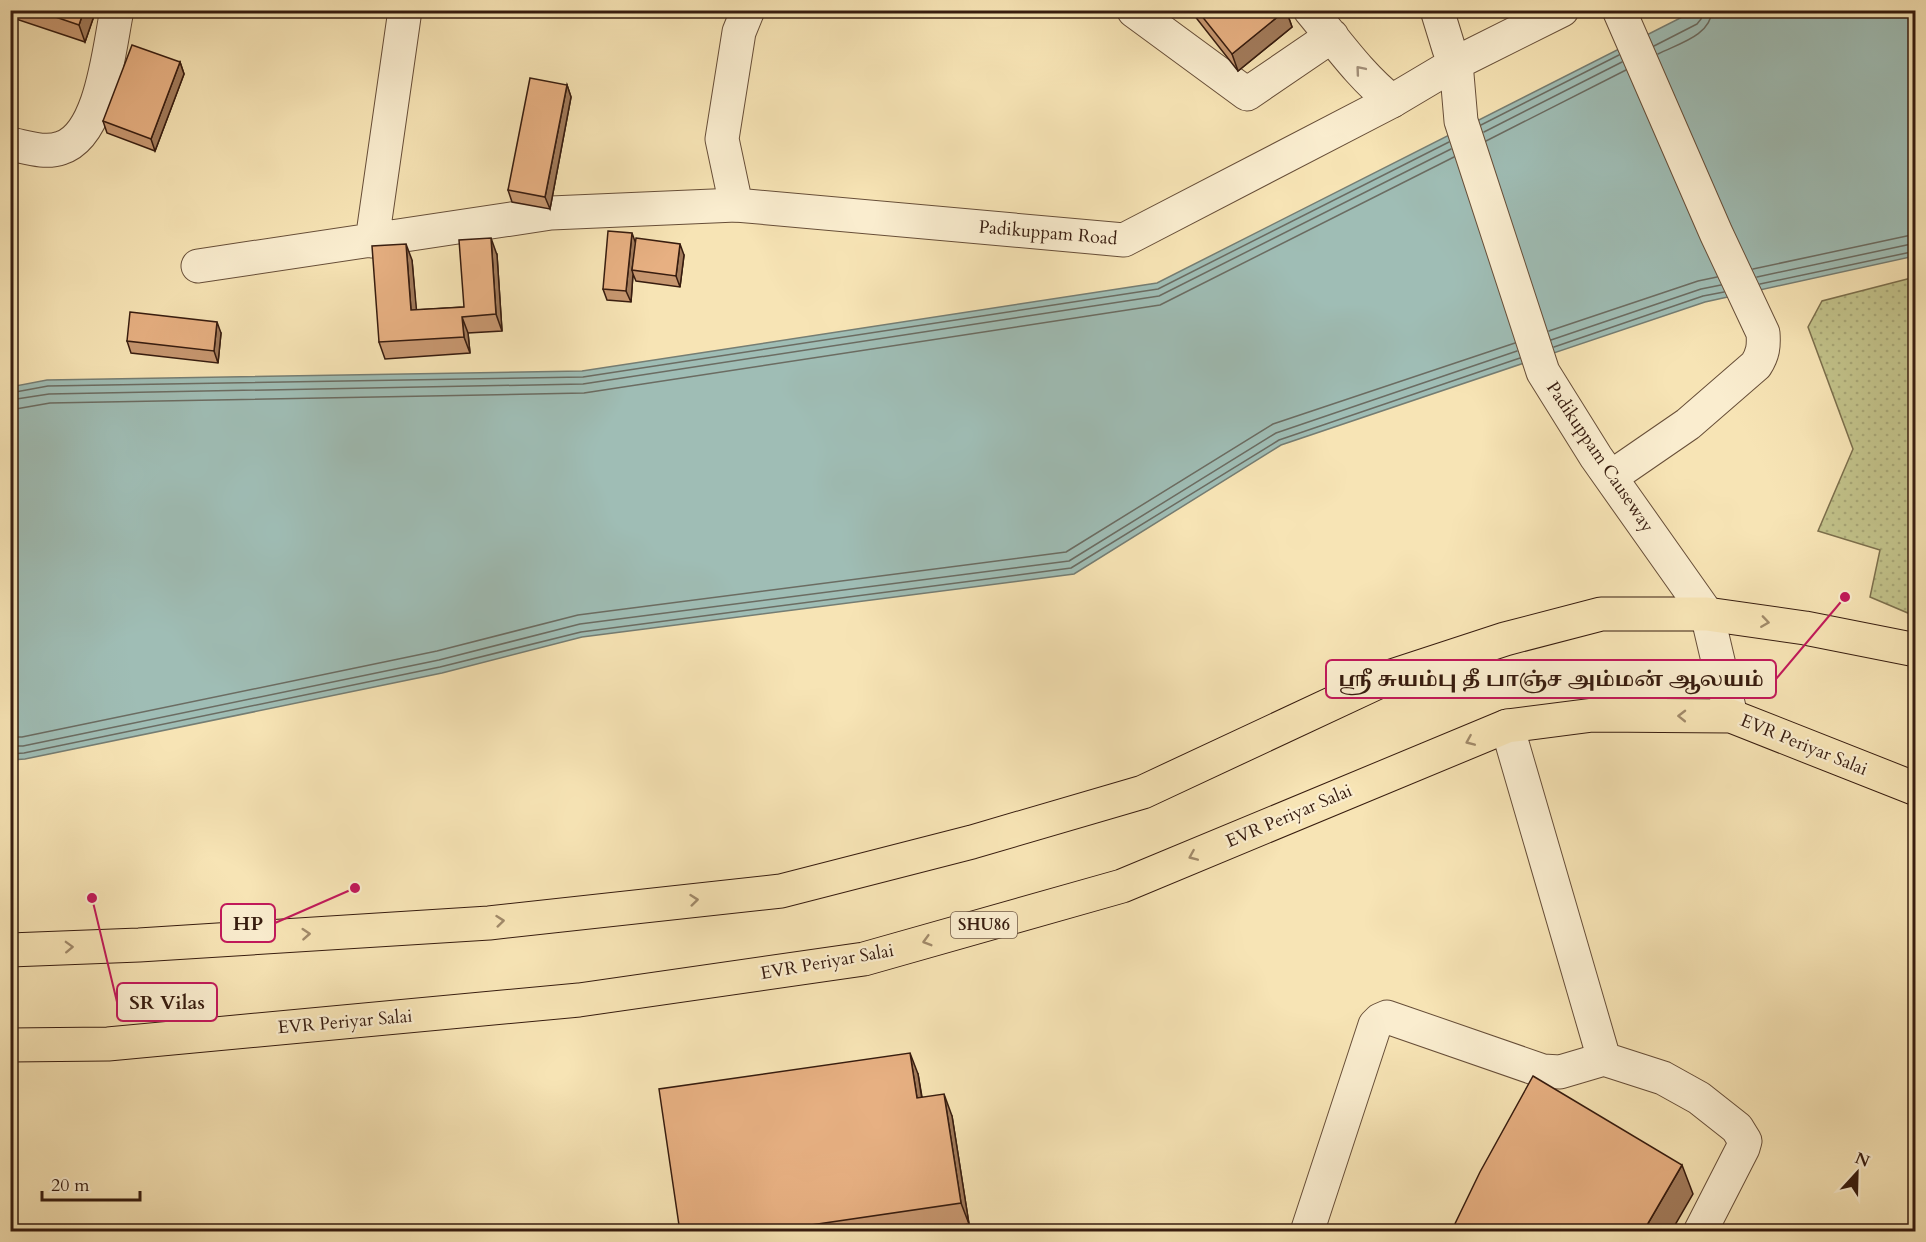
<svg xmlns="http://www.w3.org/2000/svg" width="1926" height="1242" font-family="Cardo,'Noto Serif Tamil',serif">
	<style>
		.grass { fill: url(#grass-dots); stroke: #7c6f4c; stroke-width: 1.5 }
		.water { fill: #9fbdb5; stroke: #757d73; stroke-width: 1.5 }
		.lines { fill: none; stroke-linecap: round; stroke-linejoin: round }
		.shore { stroke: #6b6c62; stroke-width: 1.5 }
		.minor-casing { stroke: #674e38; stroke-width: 35 }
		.tertiary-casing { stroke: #674e38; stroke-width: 35 }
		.primary-casing { stroke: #371c0f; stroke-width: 35 }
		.minor { stroke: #faedcf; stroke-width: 33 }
		.tertiary { stroke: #faedcf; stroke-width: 33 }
		.primary { stroke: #f7e4b5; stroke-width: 33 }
		.wall { fill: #c79770; stroke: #371c0f; stroke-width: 1.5 }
		.shaded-wall { fill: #a27b5b; stroke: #371c0f; stroke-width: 1.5 }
		.building { fill: #e7b082; stroke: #371c0f; stroke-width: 1.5 }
		.oneway { stroke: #a28f79 }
		.oneway2 { stroke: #a18a6a }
		.labels { text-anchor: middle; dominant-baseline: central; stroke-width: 4.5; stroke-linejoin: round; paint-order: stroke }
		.shield { fill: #faedcf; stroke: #725b49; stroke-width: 1.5 }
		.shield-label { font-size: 16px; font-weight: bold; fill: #371c0f }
		.street-label { font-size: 18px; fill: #371c0f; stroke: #faedcf }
		.leader { fill: none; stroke: #c2185b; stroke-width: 2 }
		.callout-dot { fill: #c2185b; stroke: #faedcf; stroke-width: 2 }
		.callout { fill: #faedcf; stroke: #c2185b; stroke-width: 2 }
		.callout-label { font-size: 20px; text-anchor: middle; font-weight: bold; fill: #371c0f }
	</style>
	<defs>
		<pattern id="grass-dots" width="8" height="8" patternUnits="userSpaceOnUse" patternTransform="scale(1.5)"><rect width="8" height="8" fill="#c2c28a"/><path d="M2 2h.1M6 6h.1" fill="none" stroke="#a7a676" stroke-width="1.8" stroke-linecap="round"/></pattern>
	</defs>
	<rect width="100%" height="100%" fill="#f7e4b5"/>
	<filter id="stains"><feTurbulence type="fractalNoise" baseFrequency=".00333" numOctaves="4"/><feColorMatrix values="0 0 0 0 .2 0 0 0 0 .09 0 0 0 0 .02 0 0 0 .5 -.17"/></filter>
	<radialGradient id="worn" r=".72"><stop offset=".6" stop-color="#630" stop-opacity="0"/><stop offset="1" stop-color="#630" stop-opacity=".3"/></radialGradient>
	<!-- grass -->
	<path class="grass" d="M1915,277h1l-1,339 -45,-19 10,-47 -62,-19 35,-82 -45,-122 14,-26z"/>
	<!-- water -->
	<path class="water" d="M1694,11h221v245l-210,46 -424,143 -207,129 -492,63 -140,36 -417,86 -14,1 -1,-373 37,-7 535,-9 575,-88z"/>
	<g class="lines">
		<!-- shore -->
		<path class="shore" d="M1654,46l43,-22 4,-5 2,-9
			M1658,54c19,-10 53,-18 54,-44
			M1481,125l138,-70
			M1484,132l138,-70
			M1486,141l140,-71
			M1753,269l163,-35
			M1757,277l159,-34
			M1760,284l156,-33
			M1549,331l149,-50 19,-4
			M1551,340l150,-51 20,-4
			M1554,347l149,-51 21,-4
			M10,393l38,-7 535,-9 575,-88 291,-147
			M10,400l39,-6 534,-10 576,-88 292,-147
			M10,410l40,-7 534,-10 576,-88 294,-148
			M10,737h12l415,-86 141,-36 488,-63 207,-128 242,-81
			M10,746h13l416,-86 141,-36 489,-63 207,-128 241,-82
			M10,754l14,-1 416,-86 141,-35 490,-64 208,-128 241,-82"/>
		<!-- minor casing -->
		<g class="minor-casing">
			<path id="minor" d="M1310,10c26,31 50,66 82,91
				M1437,10l12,39 7,14 5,58 82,251 53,85 111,157 24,102
				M1134,11l113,83 85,-58
				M1456,63l106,-53
				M10,144c16,3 35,10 51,4 41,-13 48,-100 56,-138
				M372,241l33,-231
				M198,266l353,-53 185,-8
				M1611,477l77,-53 68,-59c7,-11 8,-19 7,-32l-47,-100 -97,-223
				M1507,726l97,333
				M1307,1232l68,-207 5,-5 7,-3 156,54 17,1 44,-13 59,19 36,20 38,30 8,13 -2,7 -43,84"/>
		</g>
		<!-- tertiary casing -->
		<g class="tertiary-casing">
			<path id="tertiary" d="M748,10l-9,22 -17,107 14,66 388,35 268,-139 64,-38"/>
		</g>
		<!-- primary casing -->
		<g class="primary-casing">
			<path id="primary" d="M10,950l129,-5 350,-22 292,-32 191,-49 171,-50 246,-115 116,-38 96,-25h106l98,14 111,22
				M10,1045l98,-1 471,-44 285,-41 258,-73 385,-160 86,-11 138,1 185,73"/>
		</g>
		<!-- minor -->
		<use href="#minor" class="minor"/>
		<!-- tertiary -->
		<use href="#tertiary" class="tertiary"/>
		<!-- primary -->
		<use href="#primary" class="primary"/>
	</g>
	<!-- wall -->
	<path class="wall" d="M10,10h86l-11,32 -75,-25z
		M1190,10h96l6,17 -54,44z
		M180,62l4,12 -29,77 -48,-18 -4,-12z
		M567,85l4,12 -21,112 -38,-7 -4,-12z
		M636,243l48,12 -4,32 -44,-6 -3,-7 -2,28 -24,-2 -4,-11z
		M497,255l5,76 -34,2 2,20 -85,6 -6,-17 33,-82 4,50 48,-3z
		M221,333l-3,30 -87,-10 -4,-12z
		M918,1074l4,23 30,19 17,108 -50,8h-239z"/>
	<!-- shaded-wall -->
	<path class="shaded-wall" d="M84,10h12l-11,32 -6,-17z
		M1286,10l6,17 -54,44 -6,-17z
		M180,62l4,12 -29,77 -4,-12z
		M567,85l4,12 -21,112 -5,-12z
		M632,233l4,11 -4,26 1,4 -2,28 -5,-11z
		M491,238l6,17 5,76 -6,-17z
		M406,244l6,16 6,67 -7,-17z
		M680,244l4,11 -4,32 -4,-11z
		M462,317l6,16 2,20 -6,-16z
		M217,322l4,11 -3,30 -4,-12z
		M910,1053l8,21 7,45 -8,-21z
		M944,1094l8,22 17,108 -8,-21z
		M1682,1165l11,29 -22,38h-28z"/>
	<!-- building -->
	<path class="building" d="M35,10h49l-5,15z
		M1197,10h89l-54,44z
		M132,45l48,17 -29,77 -48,-18z
		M530,78l37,7 -22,112 -37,-7z
		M608,231l24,2 -6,58 -23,-2z
		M491,238l5,76 -34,3 2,20 -85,5 -7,-96 34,-2 5,66 53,-3 -5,-67z
		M636,238l44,6 -4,32 -44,-6z
		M130,312l87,10 -3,29 -87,-10z
		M910,1053l7,45 27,-4 17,109 -198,29h-83l-21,-143z
		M1533,1076l149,89 -39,67h-192l29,-60z"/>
	<!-- one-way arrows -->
	<defs><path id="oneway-chevron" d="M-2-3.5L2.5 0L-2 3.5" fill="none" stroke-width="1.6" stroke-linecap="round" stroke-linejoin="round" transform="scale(1.5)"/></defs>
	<use class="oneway" href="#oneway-chevron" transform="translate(1360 70) rotate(-130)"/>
	<g class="oneway2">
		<use href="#oneway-chevron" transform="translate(1765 622) rotate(8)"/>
		<use href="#oneway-chevron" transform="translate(1682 716) rotate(-179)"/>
		<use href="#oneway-chevron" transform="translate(1470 741) rotate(157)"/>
		<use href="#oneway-chevron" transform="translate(1193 856) rotate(157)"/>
		<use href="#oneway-chevron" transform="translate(694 900) rotate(-6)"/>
		<use href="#oneway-chevron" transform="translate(500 921) rotate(-6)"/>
		<use href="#oneway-chevron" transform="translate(306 934) rotate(-4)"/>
		<use href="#oneway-chevron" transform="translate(927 941) rotate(164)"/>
		<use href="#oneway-chevron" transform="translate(69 947) rotate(-2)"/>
	</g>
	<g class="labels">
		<!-- shield labels -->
		<rect class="shield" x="951" y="912" width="66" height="26" rx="4.5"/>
		<g class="shield-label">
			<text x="984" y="925">SHU86</text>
		</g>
		<!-- street labels -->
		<g class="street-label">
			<text transform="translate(1048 233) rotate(5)">Padikuppam Road</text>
			<text transform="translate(1600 457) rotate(56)">Padikuppam Causeway</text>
			<text transform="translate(1804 745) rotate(22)">EVR Periyar Salai</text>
			<text transform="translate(1289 816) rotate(-23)">EVR Periyar Salai</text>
			<text transform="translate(827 962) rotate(-10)">EVR Periyar Salai</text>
			<text transform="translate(345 1022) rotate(-5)">EVR Periyar Salai</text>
		</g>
	</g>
	<!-- callouts -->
	<path class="leader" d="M1845 597L1776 679M355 888L275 923M92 898L117 1002"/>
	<g class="callout-dot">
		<circle cx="1845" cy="597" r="6"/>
		<circle cx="355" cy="888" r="6"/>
		<circle cx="92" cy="898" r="6"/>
	</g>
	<g class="callout">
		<rect x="1326" y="660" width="450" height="38" rx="6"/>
		<rect x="221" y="904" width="54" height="38" rx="6"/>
		<rect x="117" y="983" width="100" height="38" rx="6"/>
	</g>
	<g class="callout-label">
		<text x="1551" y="686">ஶ்ரீ சுயம்பு தீ பாஞ்ச அம்மன் ஆலயம்</text>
		<text x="248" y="930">HP</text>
		<text x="167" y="1009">SR Vilas</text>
	</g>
	<!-- margin -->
	<rect width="1926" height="1242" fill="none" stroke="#f7e4b5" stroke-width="36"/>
	<rect x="12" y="12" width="1902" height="1218" fill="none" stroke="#371c0f" stroke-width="3"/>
	<rect x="18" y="18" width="1890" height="1206" fill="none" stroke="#371c0f" stroke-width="1.5"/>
	<!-- north arrow -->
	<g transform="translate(1857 1173) rotate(22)" stroke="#faedcf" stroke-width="4.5" paint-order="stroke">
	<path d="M0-4.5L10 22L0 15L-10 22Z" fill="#371c0f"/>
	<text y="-9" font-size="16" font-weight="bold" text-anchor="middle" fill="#371c0f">N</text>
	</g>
	<!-- scale -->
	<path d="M42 1191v9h98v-9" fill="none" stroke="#371c0f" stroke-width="3"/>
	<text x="51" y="1191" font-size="18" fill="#371c0f" stroke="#faedcf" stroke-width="4.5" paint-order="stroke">20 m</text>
	<rect width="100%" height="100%" filter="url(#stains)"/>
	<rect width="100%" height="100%" fill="url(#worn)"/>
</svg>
